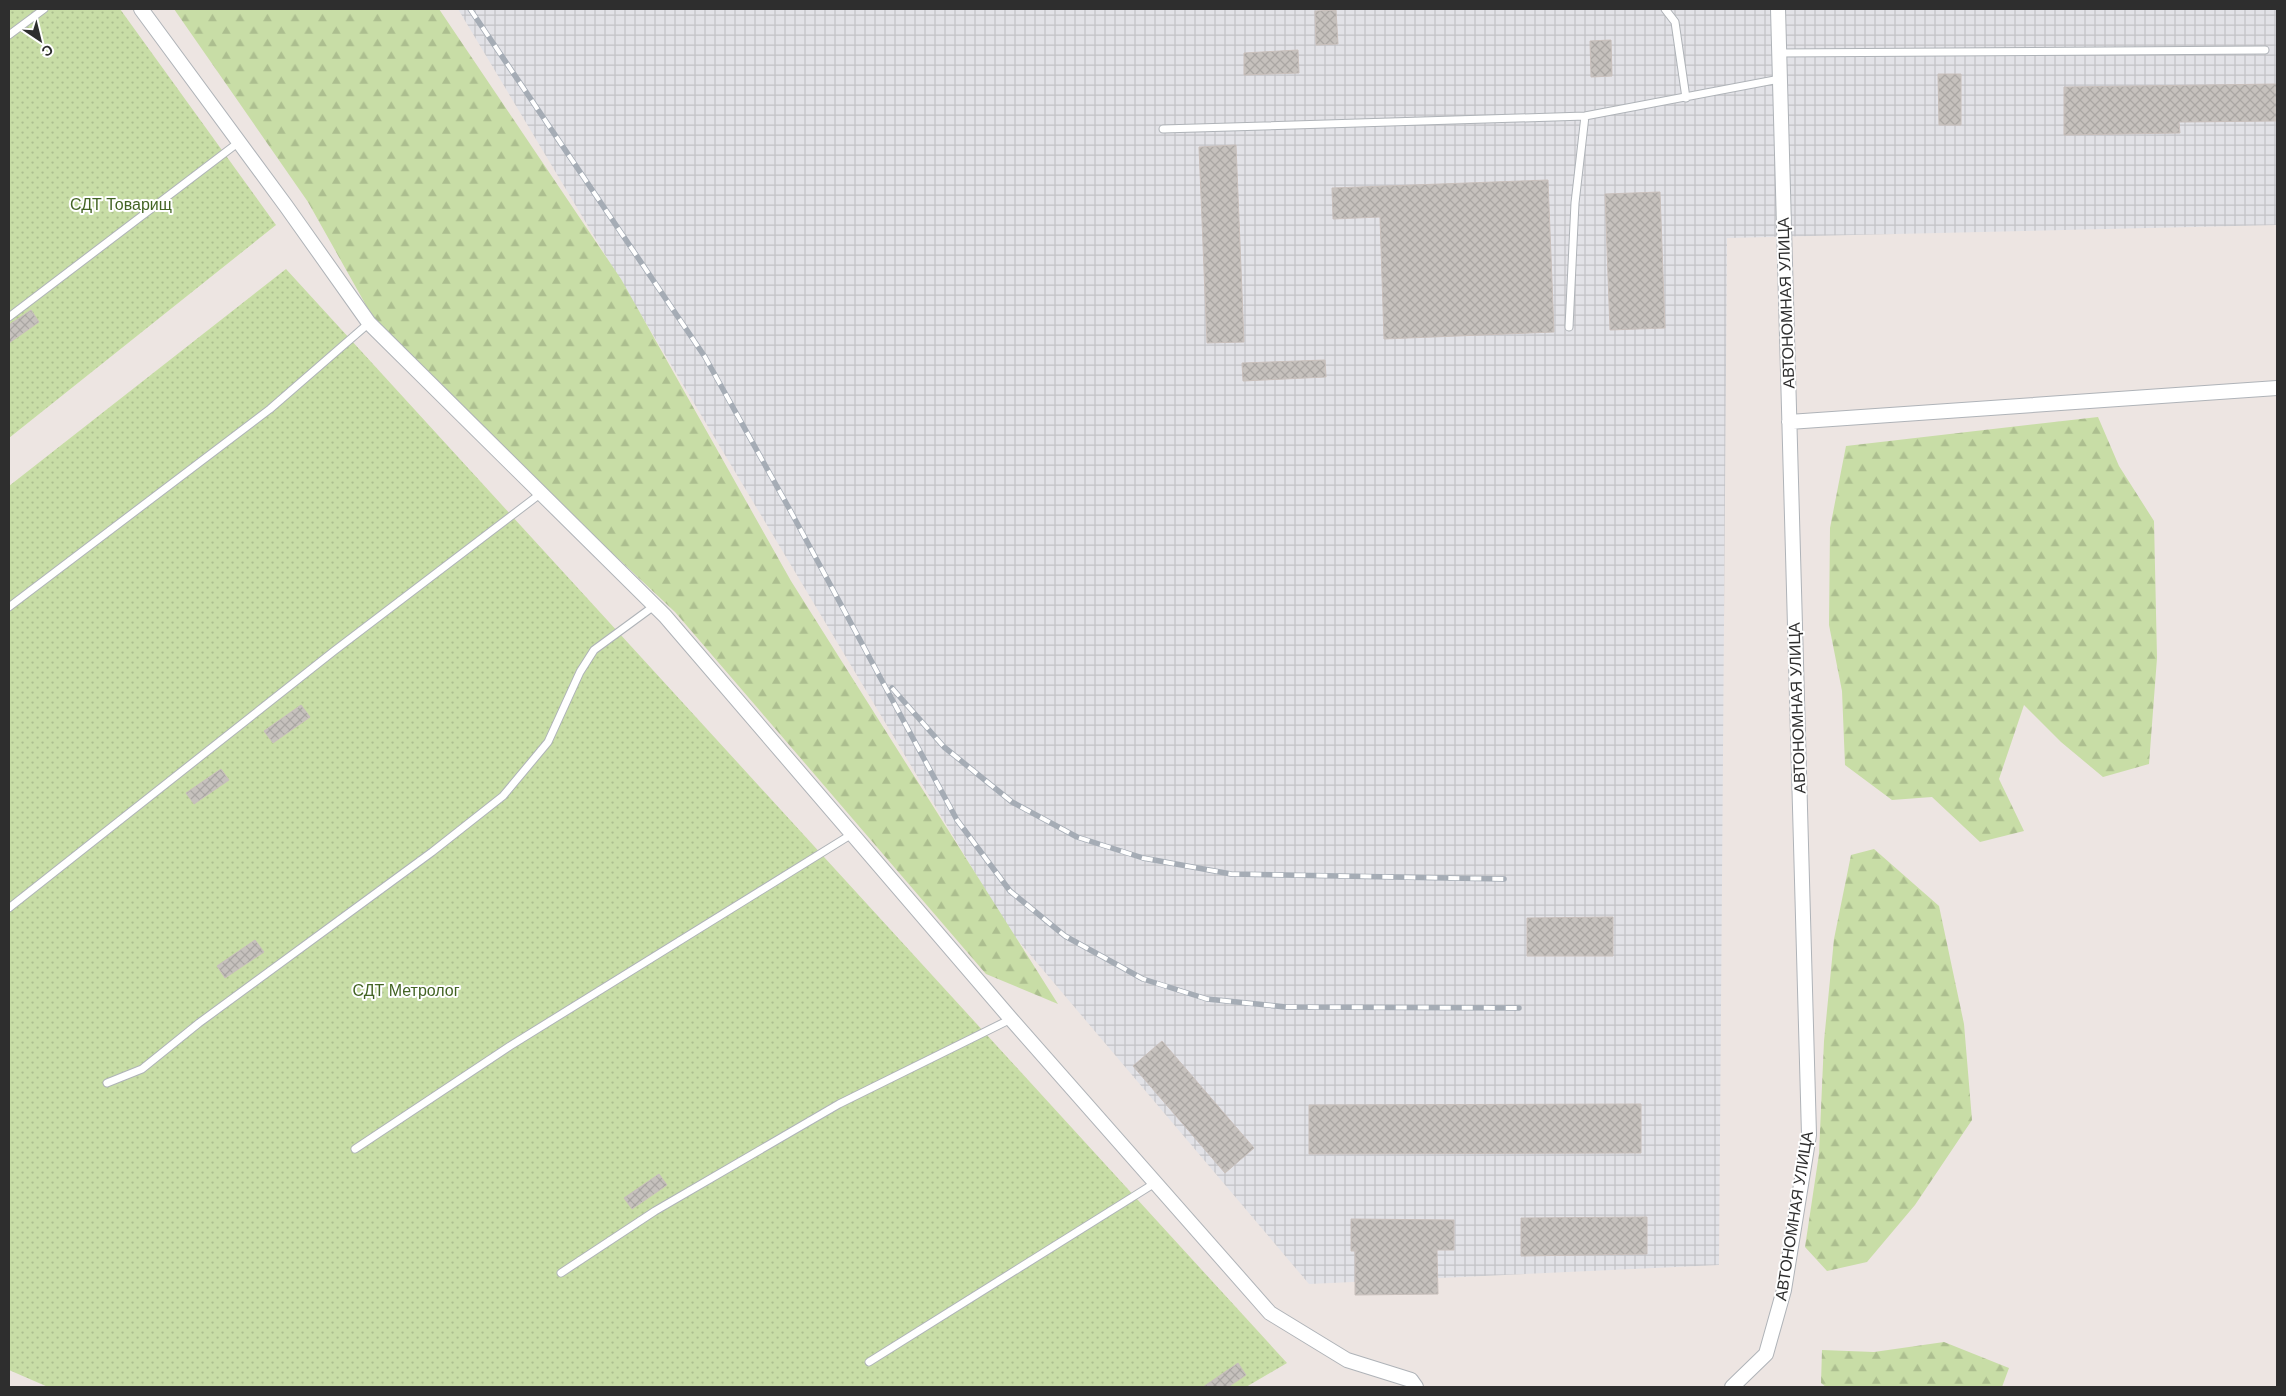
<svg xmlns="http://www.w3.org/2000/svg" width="2286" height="1396" font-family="Helvetica,sans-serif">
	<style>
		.industrial { fill: url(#industrial-grid) }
		.grass { fill: url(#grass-dots) }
		.forest { fill: url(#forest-firs) }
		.building { fill: url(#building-cross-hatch); stroke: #c9c0bc }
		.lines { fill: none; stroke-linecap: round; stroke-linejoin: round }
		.service-casing { stroke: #afb3b8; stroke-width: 9 }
		.minor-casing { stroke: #afb3b8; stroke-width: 16 }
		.service { stroke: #fff; stroke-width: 7 }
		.minor { stroke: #fff; stroke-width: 14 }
		.rail-casing { stroke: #a5acb5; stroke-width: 5.5 }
		.rail { stroke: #fff; stroke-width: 4; stroke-dasharray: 11; stroke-linecap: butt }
		.labels { text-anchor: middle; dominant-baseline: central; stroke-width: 4; stroke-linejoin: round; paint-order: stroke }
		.park-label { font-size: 16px; fill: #436424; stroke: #fff }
		.street-label { font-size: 16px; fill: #2e2e2e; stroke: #fff }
	</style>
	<defs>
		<pattern id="industrial-grid" width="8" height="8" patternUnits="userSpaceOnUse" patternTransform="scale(1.25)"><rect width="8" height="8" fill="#e2e2e7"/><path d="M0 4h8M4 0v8" fill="none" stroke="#c2c2c6"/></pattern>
		<pattern id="grass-dots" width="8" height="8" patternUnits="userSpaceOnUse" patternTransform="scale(1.25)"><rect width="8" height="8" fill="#c8dda6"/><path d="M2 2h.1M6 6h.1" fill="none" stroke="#acbe8f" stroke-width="1.8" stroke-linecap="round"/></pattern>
		<pattern id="forest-firs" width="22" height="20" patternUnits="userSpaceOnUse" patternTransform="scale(1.25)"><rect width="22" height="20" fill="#c8dda6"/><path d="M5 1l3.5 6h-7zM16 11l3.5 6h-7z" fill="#acbe8f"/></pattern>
		<pattern id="building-cross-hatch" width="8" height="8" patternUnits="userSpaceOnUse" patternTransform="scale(1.25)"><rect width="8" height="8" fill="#c6c1bd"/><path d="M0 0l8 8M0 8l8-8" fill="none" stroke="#aaa6a3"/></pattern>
	</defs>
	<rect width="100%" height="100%" fill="#ede5e2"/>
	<!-- industrial -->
	<path class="industrial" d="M458,9h1819v216l-550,13 -8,1027 -410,19 -299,-353z"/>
	<!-- grass -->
	<path class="grass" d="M9,9h111l156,216 -267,213z
		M286,269l1001,1094 -41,24h-1198l-39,-17v-884z"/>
	<!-- forest -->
	<path class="forest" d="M174,9h265l182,270 170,302 267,423 -72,-30 -311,-362 -116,-109 -183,-180 -68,-121z
		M2098,417l21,49 35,55 3,137 -8,106 -46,13 -42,-35 -37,-37 -25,74 25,52 -44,11 -48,-45 -40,3 -47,-35 -3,-74 -13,-66 1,-97 16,-82z
		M1874,849l65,57 25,118 8,96 -57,85 -48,57 -40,9 -22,-24 14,-93 5,-113 10,-102 17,-84z
		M1944,1342l65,26 -7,19h-176l-5,-4 1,-33 52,2z"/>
	<!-- building -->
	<path class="building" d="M1336,10l2,34 -22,1 -1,-34z
		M1611,40l1,36 -21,1 -1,-36z
		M1298,50l1,23 -55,2v-22z
		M1938,74h23v51h-22z
		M2277,84v37l-98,1 1,11 -116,2v-48z
		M1236,145l8,197 -37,1 -8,-196z
		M1548,180l6,152 -170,7 -4,-122 -47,2 -1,-31z
		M1660,192l5,136 -55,2 -5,-136z
		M31,310l8,12 -30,21v-18z
		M1325,360l1,17 -83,4 -1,-18z
		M301,705l9,12 -37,26 -9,-12z
		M221,769l8,11 -35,24 -8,-11z
		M1613,917v39h-86v-38z
		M255,940l9,12 -39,26 -8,-12z
		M1162,1041l92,107 -29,25 -92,-107z
		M1641,1104v49l-332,1v-49z
		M659,1174l8,11 -35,24 -8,-11z
		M1647,1217v37l-126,2v-38z
		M1351,1219l103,1v30h-17l1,44 -83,1v-44h-4z
		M1238,1363l8,12 -18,12h-25z"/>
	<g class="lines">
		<!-- service casing -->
		<g class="service-casing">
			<path id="service" d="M1665,9l10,13 11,76
				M9,35l35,-26
				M1779,53l486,-3
				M1163,129l422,-13 195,-37
				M9,317l230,-175
				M1569,327l6,-124 10,-87
				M9,607l261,-198 99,-86
				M9,908l325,-257 206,-157
				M107,1083l35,-14 57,-46 233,-171 71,-56 45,-54 32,-70 14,-22 60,-44
				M355,1149l155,-103 342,-212
				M561,1273l94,-62 184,-107 172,-85
				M869,1362l286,-179"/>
		</g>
		<!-- minor casing -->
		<g class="minor-casing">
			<path id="minor" d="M141,9l145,197 83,117 296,293 346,403 259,294 77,47 64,20 5,7
				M1789,422l488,-34
				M1732,1387l34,-33 18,-64 25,-155 -31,-1126"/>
		</g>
		<!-- service -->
		<use href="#service" class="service"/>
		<!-- minor -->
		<use href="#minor" class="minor"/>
		<!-- rail casing -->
		<g class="rail-casing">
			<path id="rail" d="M470,9l235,348 85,153 167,310 53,71 55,45 78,43 64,20 79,8 233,1
				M892,688l52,59 68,55 65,35 66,21 88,16 273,5"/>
		</g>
		<!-- rail -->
		<use href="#rail" class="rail"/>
	</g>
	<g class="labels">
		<!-- park labels -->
		<g class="park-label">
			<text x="121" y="204">СДТ Товарищ</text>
			<text x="406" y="990">СДТ Метролог</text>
		</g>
		<!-- street labels -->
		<g class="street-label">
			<text transform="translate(1786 303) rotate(-92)">АВТОНОМНАЯ УЛИЦА</text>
			<text transform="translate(1797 708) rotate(-92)">АВТОНОМНАЯ УЛИЦА</text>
			<text transform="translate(1794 1216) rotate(-81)">АВТОНОМНАЯ УЛИЦА</text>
		</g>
	</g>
	<!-- border -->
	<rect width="2286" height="1396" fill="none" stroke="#2e2e2e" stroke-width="20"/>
	<!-- north arrow -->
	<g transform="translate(40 40) rotate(145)" stroke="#ffffff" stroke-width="4" paint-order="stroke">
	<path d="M0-4L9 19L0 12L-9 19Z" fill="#2e2e2e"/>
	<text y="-8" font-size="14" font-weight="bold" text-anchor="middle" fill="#2e2e2e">С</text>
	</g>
</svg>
